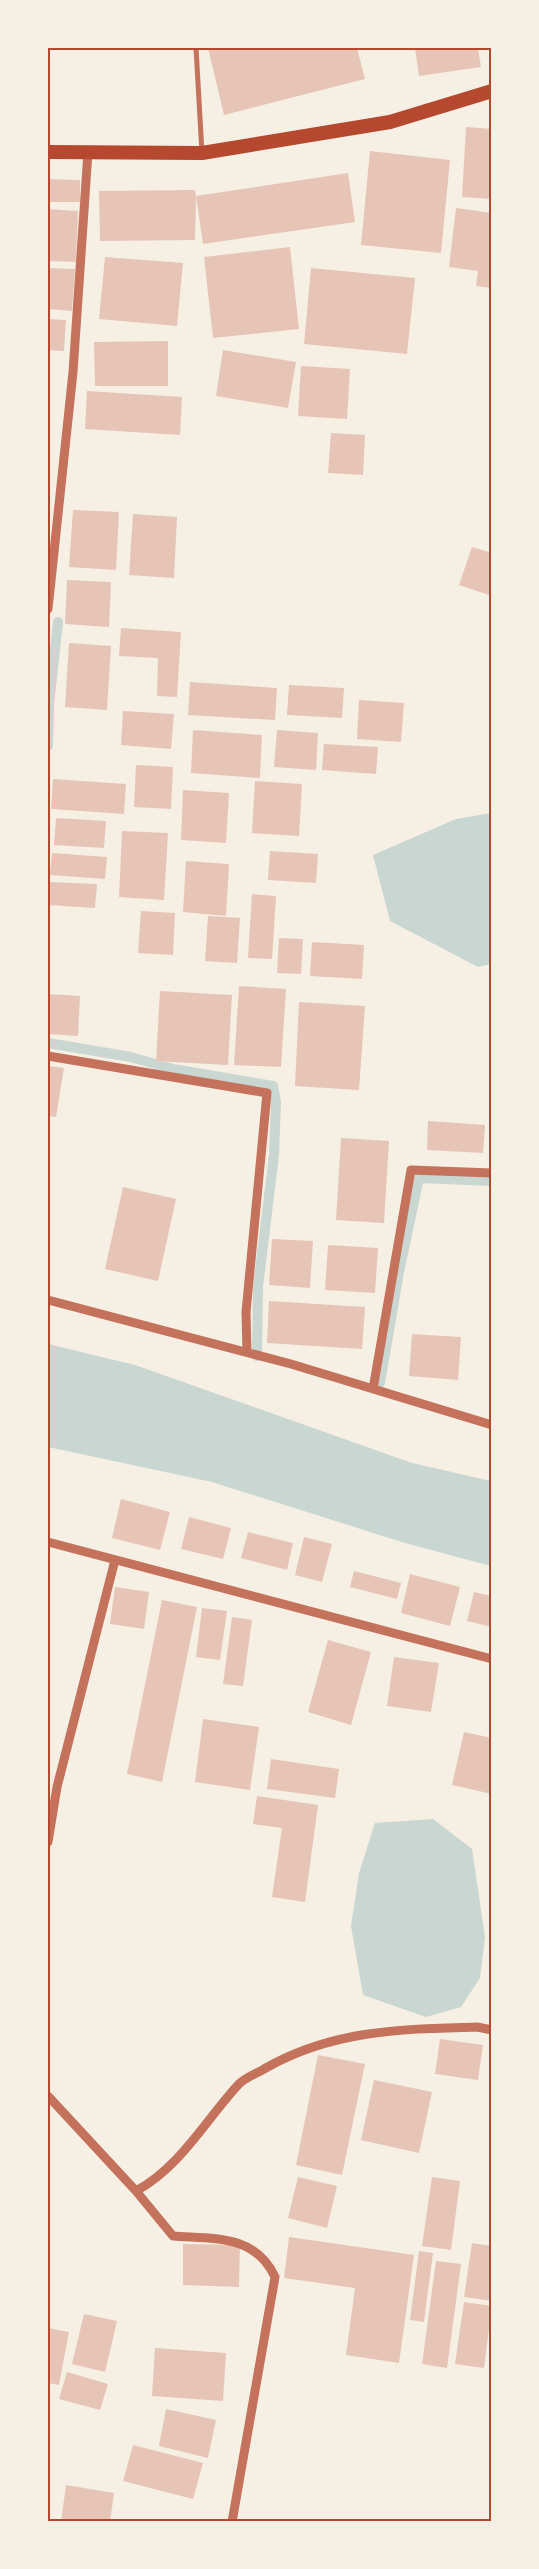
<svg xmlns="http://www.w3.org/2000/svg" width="539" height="2569" font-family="Raleway,sans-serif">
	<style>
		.water { fill: #c9d6d2 }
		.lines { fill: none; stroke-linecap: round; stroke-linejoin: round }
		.stream { stroke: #c9d6d2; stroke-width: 10 }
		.building { fill: #e6c5b7 }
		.minor { stroke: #c5725c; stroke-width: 5 }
		.tertiary { stroke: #c5725c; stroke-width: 9 }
		.trunk { stroke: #b5482f; stroke-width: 14 }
		.neatline { fill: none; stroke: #b5482f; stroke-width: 2 }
	</style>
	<rect width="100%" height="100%" fill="#f6efe4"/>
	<!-- water -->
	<path class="water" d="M491,813v151l-13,3 -88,-46 -17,-66 83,-36z
		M48,1344l87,21 277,98 79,18v85l-86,-23 -193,-61 -164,-35z
		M433,1819l39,30 13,88 -5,41 -19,29 -35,10 -63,-22 -12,-69 8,-53 16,-50z"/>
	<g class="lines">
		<!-- stream -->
		<path class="stream" d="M48,746l1,-41 9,-83
			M48,1043l83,14 42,12 100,17 3,16 -2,53 -16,132 -1,69
			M380,1383l19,-111 20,-94 73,3"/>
	</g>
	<!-- building -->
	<path class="building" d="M208,48h149l8,31 -141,36z
		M415,48h63l3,19 -62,9z
		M466,127l26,2v70l-30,-2z
		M370,151l80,9 -9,93 -80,-8z
		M348,173l7,49 -152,22 -7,-48 -1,44 -95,1 -1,-50 96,-1 1,6z
		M48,179l32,1v22h-32z
		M456,208l36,5v75l-16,-2 2,-15 -29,-4z
		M48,209l30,2 -2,51 -28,-1z
		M290,247l9,82 -86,9 -9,-81z
		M105,257l78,6 -6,63 -78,-7z
		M48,268l27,1 -3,42 -24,-2z
		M311,268l104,10 -8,76 -103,-10z
		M48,319l18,1 -2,31 -16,-1z
		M168,341v45h-73l-1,-44z
		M223,350l73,12 -8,46 -72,-12z
		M301,366l49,3 -3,50 -49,-3z
		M87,391l95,6 -2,38 -95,-6z
		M331,433l34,2 -2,40 -35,-2z
		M73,510l46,2 -3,58 -47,-3z
		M133,514l44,3 -3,61 -45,-3z
		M472,547l20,6v43l-33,-11z
		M67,580l44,2 -2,45 -44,-3z
		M121,628l60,4 -4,65 -20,-1 1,-38 -39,-2z
		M69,643l42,3 -4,64 -42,-3z
		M190,682l87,6 -2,32 -87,-5z
		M289,685l55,3 -2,30 -55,-3z
		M359,700l45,3 -3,39 -44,-3z
		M123,711l51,3 -3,35 -50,-4z
		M193,730l69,5 -2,43 -69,-5z
		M277,730l41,3 -2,37 -42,-3z
		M324,744l54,3 -2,27 -54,-4z
		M136,765l37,2 -2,42 -37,-2z
		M53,779l73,5 -2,30 -73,-5z
		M255,781l47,3 -3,52 -47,-3z
		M183,790l46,3 -3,50 -45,-3z
		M56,818l50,3 -2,27 -50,-3z
		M122,831l46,2 -4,67 -45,-3z
		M270,851l48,3 -2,29 -48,-3z
		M52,853l55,4 -2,22 -55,-4z
		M186,861l43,3 -3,52 -43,-4z
		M48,882l49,2 -2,24 -47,-3z
		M252,894l24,2 -4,63 -24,-1z
		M141,911l34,2 -2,42 -35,-2z
		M208,916l32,2 -3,45 -32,-2z
		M279,938l24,1 -2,35 -24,-1z
		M312,942l52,3 -2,34 -52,-3z
		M239,986l47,3 -5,78 -47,-2z
		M160,991l72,4 -4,70 -72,-4z
		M48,994l32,2 -2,40 -30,-2z
		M299,1002l66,4 -6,84 -64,-4z
		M48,1066l16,2 -8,49 -8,-1z
		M428,1121l57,4 -2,28 -56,-3z
		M341,1138l48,3 -5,82 -48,-3z
		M123,1187l53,12 -18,82 -53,-12z
		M272,1239l41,2 -3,47 -41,-3z
		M328,1245l50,3 -3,45 -50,-3z
		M269,1301l96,6 -3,42 -95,-6z
		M412,1334l49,3 -3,43 -49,-4z
		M121,1499l49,13 -10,38 -48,-12z
		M189,1517l42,11 -8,31 -42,-10z
		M248,1532l45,11 -6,27 -46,-12z
		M304,1537l28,7 -10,38 -27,-7z
		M354,1571l47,12 -4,16 -47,-12z
		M410,1574l50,13 -10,39 -49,-13z
		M115,1587l34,5 -5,37 -34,-5z
		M474,1592l18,4v31l-25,-6z
		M162,1600l35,7 -35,175 -35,-8z
		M202,1608l25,3 -7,49 -24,-3z
		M232,1617l20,3 -9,66 -20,-2z
		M328,1640l43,12 -20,73 -43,-13z
		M394,1657l45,6 -8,49 -44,-6z
		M203,1719l56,8 -9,63 -55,-8z
		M464,1732l28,6v56l-40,-9z
		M271,1759l68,10 -4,29 -68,-9z
		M257,1796l61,9 -13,97 -33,-5 10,-69 -29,-4z
		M440,2039l43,6 -5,35 -43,-6z
		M318,2055l47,9 -23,111 -46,-10z
		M374,2080l58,12 -13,61 -58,-13z
		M298,2177l39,9 -10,42 -39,-10z
		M432,2177l28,4 -9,69 -29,-4z
		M289,2237l125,18 -15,108 -53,-8 9,-67 -71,-10z
		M472,2243l20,3v55l-28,-4z
		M183,2244l57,1 -1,42 -56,-2z
		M419,2251l14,2 -9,69 -14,-2z
		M436,2261l25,3 -14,104 -25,-4z
		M464,2302l28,4 -8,62 -29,-4z
		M84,2314l33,7 -12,51 -33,-8z
		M48,2328l21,4 -10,53 -11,-2z
		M155,2348l71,5 -3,48 -71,-5z
		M67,2372l41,12 -8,26 -41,-11z
		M166,2409l50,11 -8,38 -49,-12z
		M133,2445l70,18 -10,36 -70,-18z
		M66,2485l48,8 -4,29h-49z"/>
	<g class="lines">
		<!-- minor -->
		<path class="minor" d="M196,48l6,105"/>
		<!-- tertiary -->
		<path class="tertiary" d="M48,609l25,-237 15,-220
			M48,1056l219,37 -21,219 1,40
			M48,1300l243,64 201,61
			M373,1389l38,-219 81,3
			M48,1542l444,117
			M48,1842l9,-55 58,-227
			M48,2096l88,95 37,45c41,3 82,-2 102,41l-43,245
			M136,2191c44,-24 69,-70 102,-106 6,-7 18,-11 26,-16 67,-39 137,-40 213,-42l15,3"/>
		<!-- trunk -->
		<path class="trunk" d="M48,152l154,1 188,-31 102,-31"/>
	</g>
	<!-- border -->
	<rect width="539" height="2569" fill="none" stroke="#f6efe4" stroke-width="98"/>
	<rect x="49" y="49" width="441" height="2471" class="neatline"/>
</svg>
